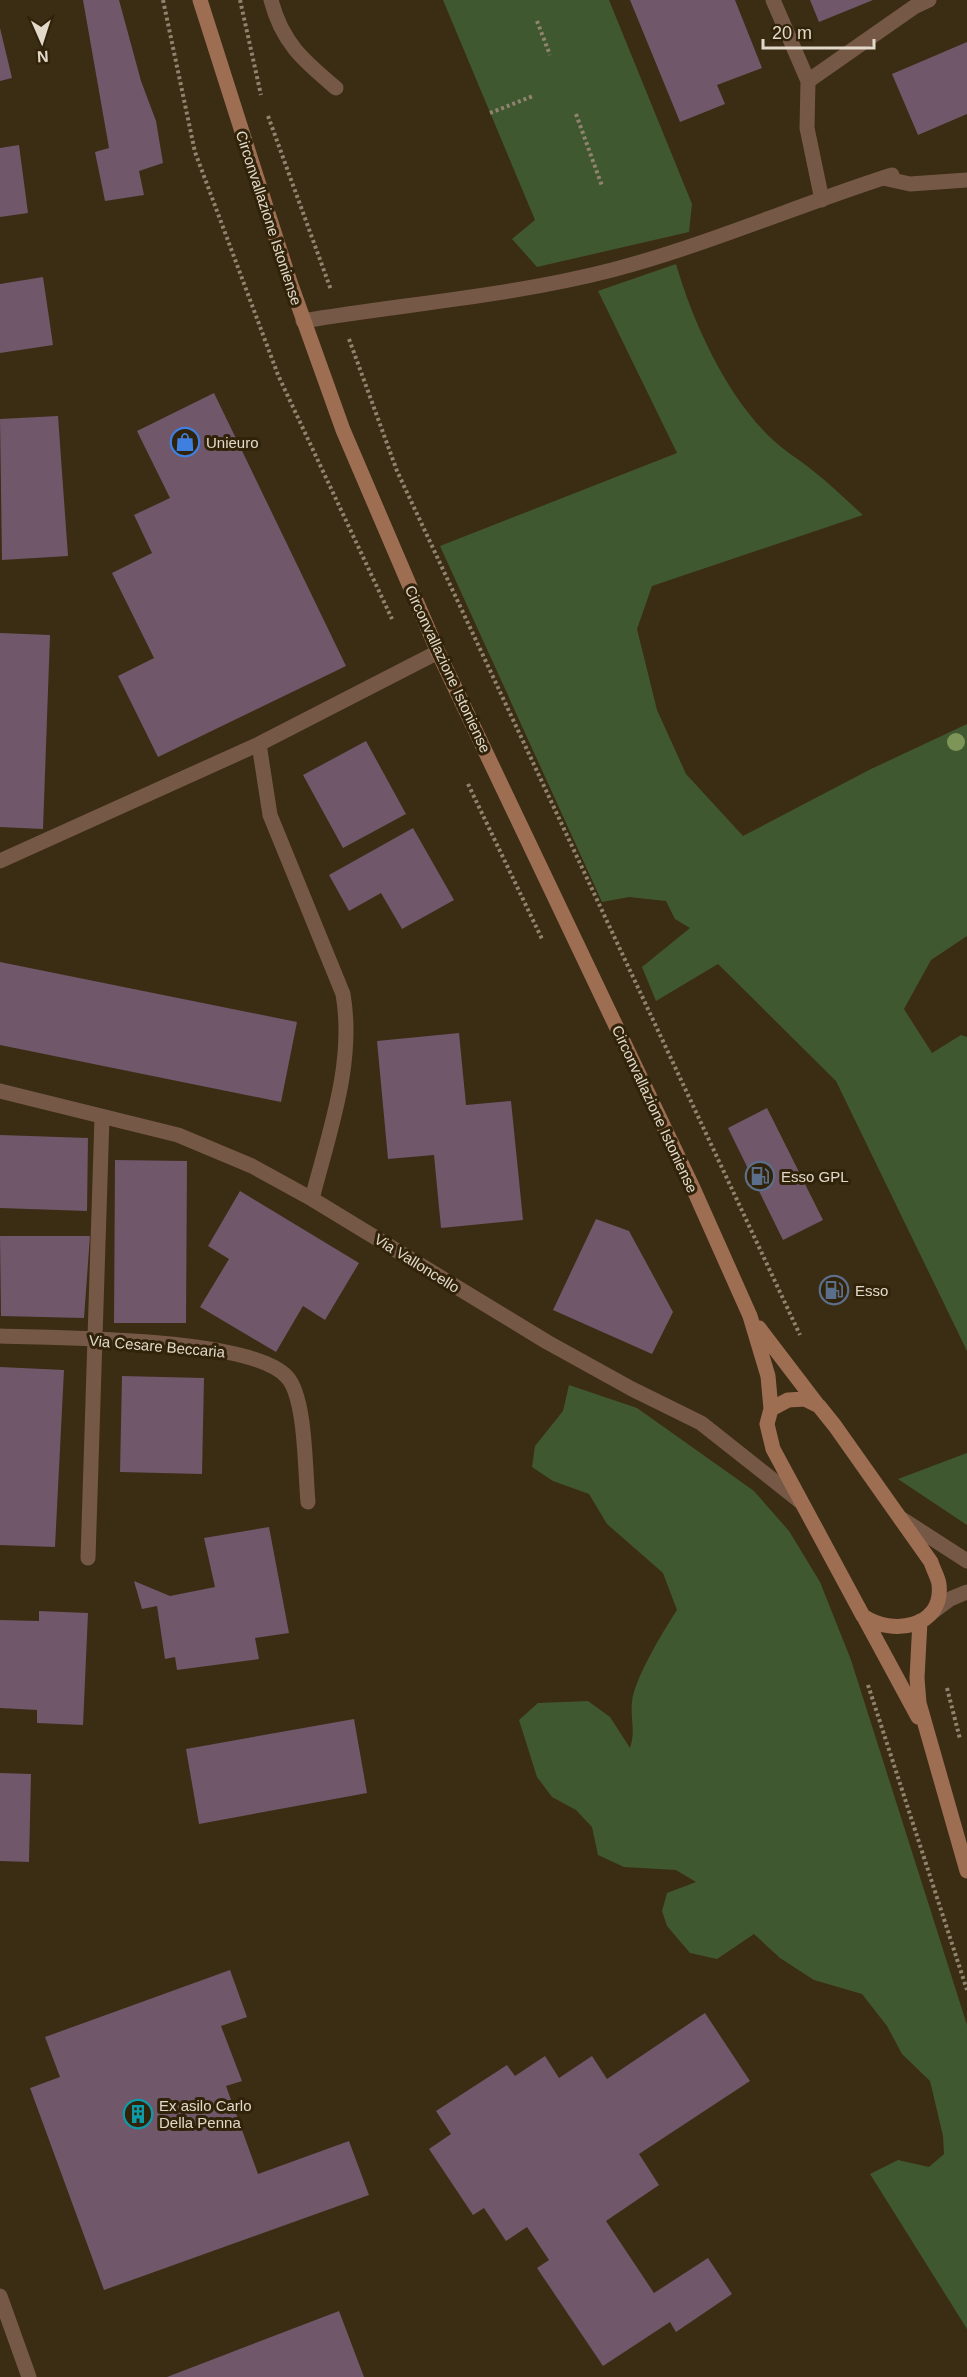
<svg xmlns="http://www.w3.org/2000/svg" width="967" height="2377" font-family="Arial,sans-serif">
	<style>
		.green { fill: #405830 }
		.building { fill: #70576a }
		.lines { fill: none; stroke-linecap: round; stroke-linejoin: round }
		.path { stroke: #908470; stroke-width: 4; stroke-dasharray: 3 3; stroke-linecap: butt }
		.lane { stroke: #765847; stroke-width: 15 }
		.street { stroke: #765847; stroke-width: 15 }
		.secondary { stroke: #9e6e53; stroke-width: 15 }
		.tree { fill: #7d9556 }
		.labels { text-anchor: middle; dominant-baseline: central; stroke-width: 6; stroke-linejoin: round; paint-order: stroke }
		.street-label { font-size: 15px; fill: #e2d9ca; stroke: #302309 }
		.poi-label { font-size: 15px; fill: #e2d9ca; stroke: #302309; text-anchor: start }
	</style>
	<rect width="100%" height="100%" fill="#3b2c14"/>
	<!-- green -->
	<path class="green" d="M443,0h166l83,204 -3,28 -152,35 -25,-28 23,-19z
		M676,264c17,59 51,133 96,175 12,12 27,20 40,31 18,14 34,30 51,45l-211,71 -15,43 20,81 29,64 57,62 128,-67 96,-45v212l-36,24 -27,49 28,44 29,-18 6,2v314l-131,-270 -118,-117 -62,37 -14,-34 48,-39 -15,-9 -9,-18 -37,-4 -27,5 -162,-356 237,-93 -79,-162z
		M569,1385l68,23 117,83 35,40 31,51 31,78 116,365v304l-97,-155 28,-14 31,7 15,-13 -1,-18 -13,-55 -28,-27 -15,-28 -25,-32 -48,-14 -34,-22 -26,-24 -37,25 -27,-6 -23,-27 -5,-15 5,-18 29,-11 -20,-12 -52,-3 -26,-12 -6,-28 -16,-17 -24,-13 -15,-20 -18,-57 19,-17 50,-2 22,16 20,31c6,-18 0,-29 2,-46 2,-23 32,-72 45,-92l-14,-37 -56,-49 -18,-30 -36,-13 -21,-14 3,-21 28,-35z
		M967,1453v72l-69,-46z"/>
	<!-- building -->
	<path class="building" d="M83,0h36l22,81 15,40 7,42 -24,8 5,24 -39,6 -10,-49 14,-4z
		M630,0h105l27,68 -45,17 8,19 -45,18z
		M810,0h63l-54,22z
		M0,28l12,50 -12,3z
		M967,42v72l-49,21 -26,-61z
		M19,145l9,68 -28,4v-69z
		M43,277l10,68 -53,8v-69z
		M214,393l132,273 -188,91 -40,-81 36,-18 -42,-85 40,-20 -18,-38 36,-17 -33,-67z
		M58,416l10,140 -66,4 -2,-141z
		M0,633l50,2 -7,194 -43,-2z
		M366,741l40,73 -63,34 -40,-73z
		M413,828l41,72 -52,29 -21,-36 -32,18 -20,-36z
		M0,962l297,60 -16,80 -281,-57z
		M459,1033l7,72 45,-4 12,119 -82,8 -7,-73 -46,4 -11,-118z
		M767,1108l56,112 -40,20 -55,-112z
		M0,1135l88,3 -1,73 -87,-3z
		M115,1160l72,1 -1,162h-72z
		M240,1191l119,72 -34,57 -22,-14 -27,46 -76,-45 29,-48 -21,-13z
		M596,1219l33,12 44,81 -21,42 -99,-44z
		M0,1236h90l-6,82 -83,-2z
		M0,1367l64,3 -9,177 -55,-2z
		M122,1376l82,2 -2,96 -82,-2z
		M269,1527l20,106 -34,5 4,21 -82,11 -2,-13 -10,2 -8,-53 -15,3 -8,-28 36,15 45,-9 -11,-49z
		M39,1611l49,2 -5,112 -46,-2v-13l-37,-2v-88l39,1z
		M354,1719l13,74 -168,31 -13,-75z
		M0,1773l31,1 -2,88 -29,-1z
		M230,1970l17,47 -26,9 21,55 -16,5 32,88 91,-33 20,54 -265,95 -74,-202 30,-11 -15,-40z
		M705,2013l45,68 -111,73 20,31 -53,36 48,72 54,-35 24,36 -56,38 -6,-10 -67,44 -66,-98 12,-8 -22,-33 -21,14 -22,-33 -11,7 -44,-66 22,-15 -15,-23 71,-46 8,11 30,-20 14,22 33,-22 15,23z
		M339,2311l25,66h-197z"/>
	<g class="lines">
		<!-- path -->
		<path class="path" d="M163,0l32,152 83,223 114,244
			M240,0l21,95
			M537,21l13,34
			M490,113l43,-17
			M576,114l26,72
			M268,116l63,174
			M349,339l48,132 403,864
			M468,784l74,155
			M868,1685l99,305
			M947,1688l13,51"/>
		<!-- lane -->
		<path class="lane" d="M271,0c11,43 33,61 65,88
			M773,0l35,81
			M822,200l-15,-72 1,-47 106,-74 15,-7
			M303,321c102,-17 208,-25 309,-51 95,-25 186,-65 280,-95"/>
		<!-- street -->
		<path class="street" d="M883,178l27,6 57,-4
			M259,744l11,71 73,179c12,69 -14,138 -31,205
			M0,861l259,-117 179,-92
			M0,1091l178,44 74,31 60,33 235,143 85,47 69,34 100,79
			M0,1336c57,2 252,1 287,41 19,20 18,95 21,125
			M902,1519l65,42
			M88,1558l14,-441
			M930,1614l20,-15 17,-7
			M0,2296l29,81"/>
		<!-- secondary -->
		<path class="secondary" d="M200,0l90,282 53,148 95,222 255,536 57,128 18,60 3,33
			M759,1328l58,76
			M805,1399l14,7 16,20 96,136c2,7 7,15 8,22 5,44 -47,52 -76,32l-90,-167 -6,-25 4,-15 17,-9z
			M865,1619l53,98
			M920,1621l-3,57 2,25 48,168"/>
	</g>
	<!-- trees -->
	<circle class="tree" cx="956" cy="742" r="9"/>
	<!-- icons -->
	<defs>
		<g id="shop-ring" transform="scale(1.5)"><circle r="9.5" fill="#302309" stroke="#3f7fe0" stroke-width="1.5"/><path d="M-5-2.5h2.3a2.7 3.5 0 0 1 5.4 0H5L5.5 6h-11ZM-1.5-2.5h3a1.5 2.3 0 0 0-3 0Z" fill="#3f7fe0"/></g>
		<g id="fuel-ring" transform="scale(1.5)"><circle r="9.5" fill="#302309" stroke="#5c6f8a" stroke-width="1.5"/><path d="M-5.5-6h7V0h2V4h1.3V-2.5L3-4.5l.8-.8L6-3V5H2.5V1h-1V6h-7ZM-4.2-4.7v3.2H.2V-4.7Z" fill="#5c6f8a"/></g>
		<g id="building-ring" transform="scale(1.5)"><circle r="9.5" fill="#302309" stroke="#0f9aa8" stroke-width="1.5"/><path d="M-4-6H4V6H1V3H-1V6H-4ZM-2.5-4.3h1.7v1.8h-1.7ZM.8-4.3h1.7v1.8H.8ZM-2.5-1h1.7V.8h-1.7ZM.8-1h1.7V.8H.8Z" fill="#0f9aa8"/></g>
	</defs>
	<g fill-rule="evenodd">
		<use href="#shop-ring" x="185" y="442"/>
		<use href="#fuel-ring" x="760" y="1176"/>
		<use href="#fuel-ring" x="834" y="1290"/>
		<use href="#building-ring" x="138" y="2114"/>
	</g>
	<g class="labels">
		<!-- street labels -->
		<g class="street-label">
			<text transform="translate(269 218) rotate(72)">Circonvallazione Istoniense</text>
			<text transform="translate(448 669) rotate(65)">Circonvallazione Istoniense</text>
			<text transform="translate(655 1109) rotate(65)">Circonvallazione Istoniense</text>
			<text transform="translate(417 1263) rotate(32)">Via Valloncello</text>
			<text transform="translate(157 1346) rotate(5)">Via Cesare Beccaria</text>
		</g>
		<!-- poi labels -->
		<g class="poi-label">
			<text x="206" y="442">Unieuro</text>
			<text x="781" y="1176">Esso GPL</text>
			<text x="855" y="1290">Esso</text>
			<text x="159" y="2105">Ex asilo Carlo<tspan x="159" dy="17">Della Penna</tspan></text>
		</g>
	</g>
	<!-- north arrow -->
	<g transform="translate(42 42) rotate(177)" stroke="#302309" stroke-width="4.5" paint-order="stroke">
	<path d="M0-4.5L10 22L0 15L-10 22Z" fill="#e2d9ca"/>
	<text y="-9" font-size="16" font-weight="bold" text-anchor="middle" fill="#e2d9ca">N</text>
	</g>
	<!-- scale -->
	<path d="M763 39v9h111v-9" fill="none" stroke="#e2d9ca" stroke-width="3"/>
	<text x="772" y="39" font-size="18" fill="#e2d9ca" stroke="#302309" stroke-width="4.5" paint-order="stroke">20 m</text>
</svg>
